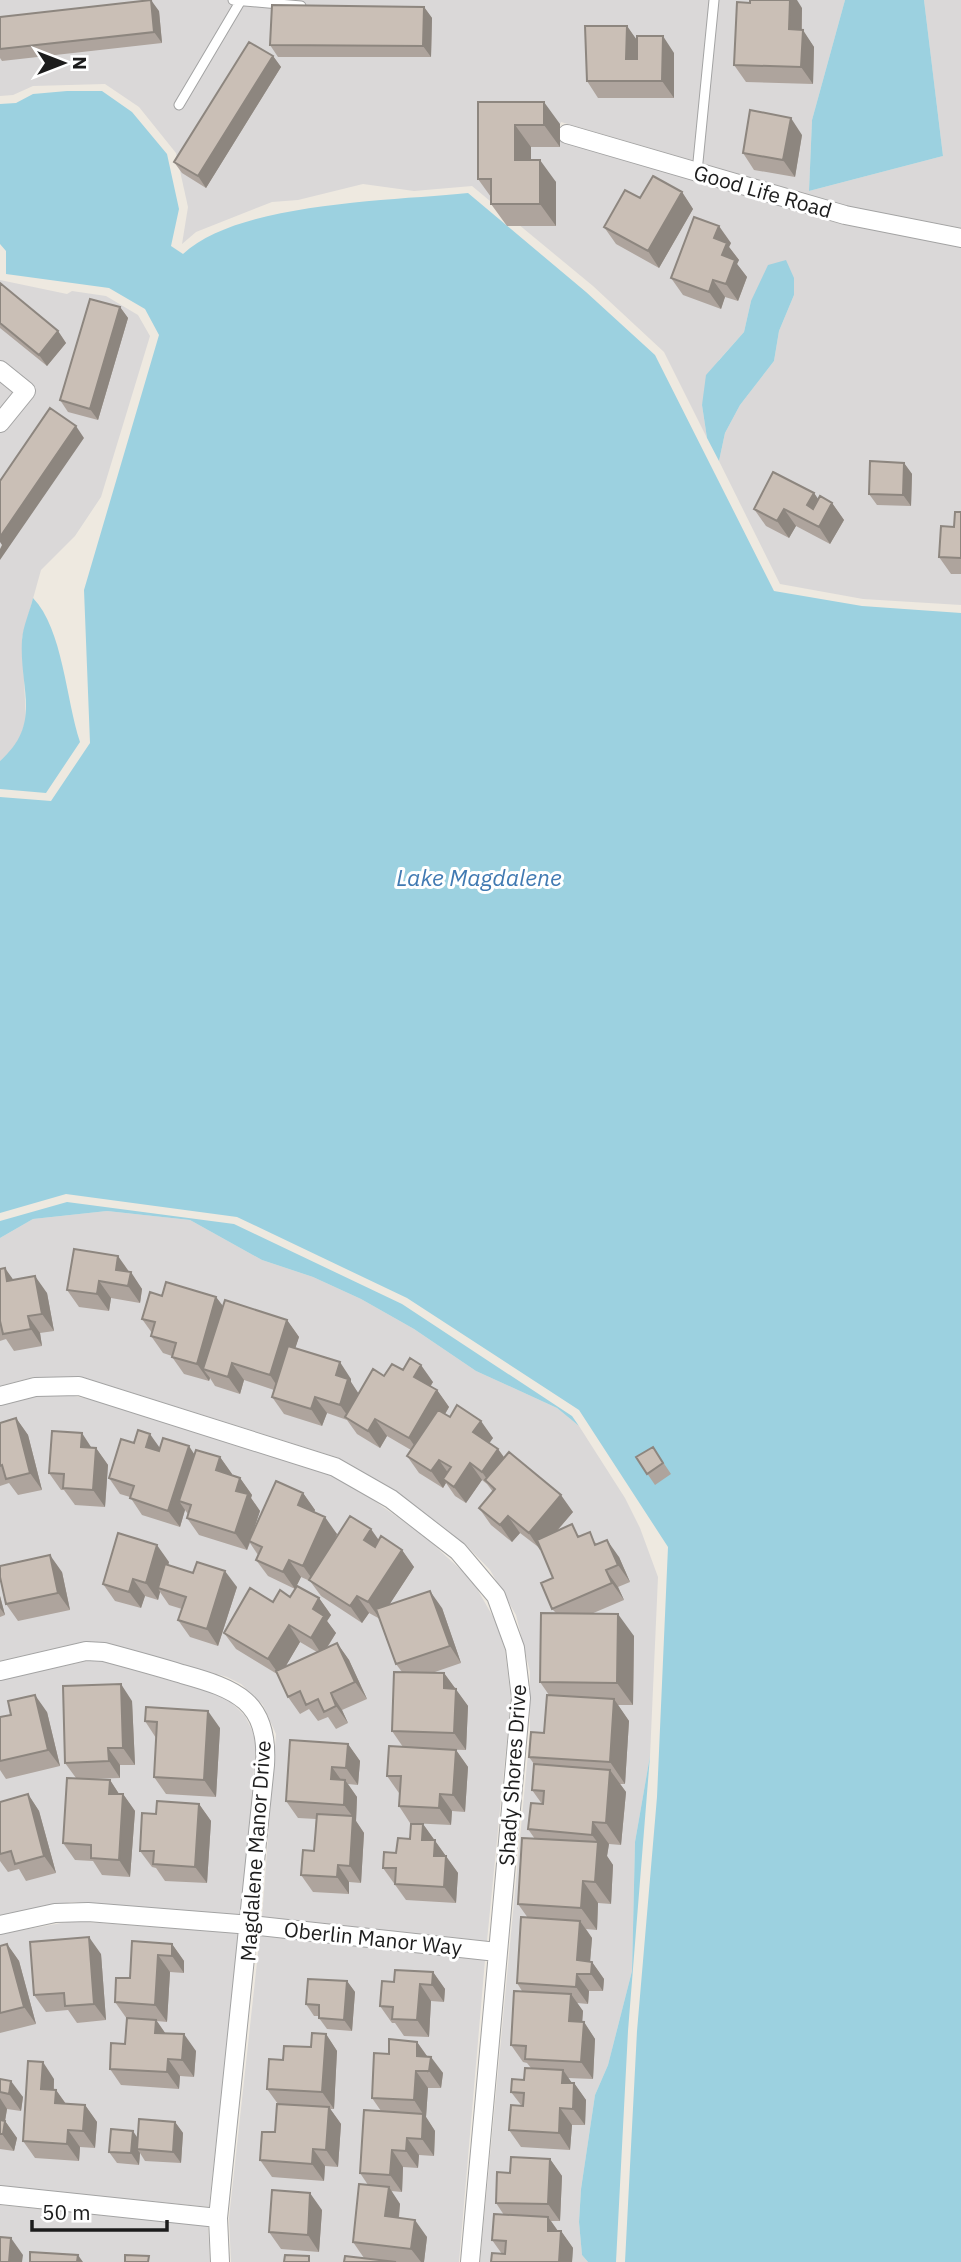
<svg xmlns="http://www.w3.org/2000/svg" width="961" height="2262" font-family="'IBM Plex Sans',sans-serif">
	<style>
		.residential { fill: #dad8d8 }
		.water { fill: #9cd1e0 }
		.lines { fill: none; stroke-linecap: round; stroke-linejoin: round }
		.service-casing { stroke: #a3a3a3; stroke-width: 11 }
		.minor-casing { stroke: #a3a3a3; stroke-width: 20 }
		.service { stroke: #fff; stroke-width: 9 }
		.minor { stroke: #fff; stroke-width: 18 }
		.wall { fill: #aea49d; fill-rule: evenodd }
		.shaded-wall { fill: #8d867f }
		.building { fill: #cabfb6; stroke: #8d867f; stroke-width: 2 }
		.labels { text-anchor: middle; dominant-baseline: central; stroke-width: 6; stroke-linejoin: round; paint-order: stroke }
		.street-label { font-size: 21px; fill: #1c1c1c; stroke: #fff }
		.water-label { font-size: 23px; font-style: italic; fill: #417ab2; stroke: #fff }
	</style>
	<rect width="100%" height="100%" fill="#eee9e0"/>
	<!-- residential -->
	<path class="residential" d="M0,0h845l-33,120 -3,71 134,-35 -19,-156h37v228l-114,-22 -286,-84 -7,17 287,85 120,23v358l-98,-6 -83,-15 -61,-123 6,-28 15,-28 34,-44 5,-30 15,-36 -43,6 -7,31 -25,28 -17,45 5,33 -43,-86 -71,-66 -121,-100 -58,5 -51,-7 -65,16 -26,2 -76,30 -14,12 6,-37 -12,-54 -37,-46 -34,-23 -72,2 -20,9 -13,1z
		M0,280l67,14 5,-3 34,5 32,19 12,21 -49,161 -26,39 -34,34 -19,68 4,83 -9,24 -17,16z
		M107,1211l83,9 72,40 51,17 48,22 53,30 62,42 81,37 22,18 46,72 15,30 18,49 -8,179 -15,86 -3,129 -24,94 -13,30 -14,94 -2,33 3,33 6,7h-108l50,-530v-60l-14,-57 -26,-45 -24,-25 -69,-53 -58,-34 -257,-81h-48l-34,9v-148l33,-19z
		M63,1394l32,6 235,75 26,13 67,47 49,45 24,42 9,28 6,49 -24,242 -225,-24 14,-183 -13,-29 -22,-21 -14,-7 -120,-34 -24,-1 -83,19v-255l37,-10z
		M87,1661h15l115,33 12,6 16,16 10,20 1,12 -15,167 -169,-13 -72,13v-235z
		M73,1921l166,12 -30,274 -209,-21v-252z
		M260,1935l225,25 -26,302h-228l-2,-44z
		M0,2205l208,21 2,36h-210z"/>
	<!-- water -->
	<path class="water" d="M845,0h79l19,156 -134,35 3,-71z
		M67,91h35l30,21 35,42 12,55 -8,37 12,8c56,-52 208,-53 285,-61l118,99 69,63 119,236 88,15 99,7v1649h-336l12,-231 20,-234 11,-250 -89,-137 -172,-112 -170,-81 -171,-23 -66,19v-416l51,4 39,-58 -6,-153 75,-255 -14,-26 -36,-21 -103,-14v-23l-6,-7v-140l16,-1 17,-9z
		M786,260l8,18v17l-15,36 -5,30 -34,44 -15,28 -6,28 -12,-23 -5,-33 4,-30 38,-43 7,-31 17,-36z
		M33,598c30,31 33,102 47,144l-34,51 -46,-4v-28c43,-38 19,-72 22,-121 1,-14 8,-29 11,-42z
		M67,1202l167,22 168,80 170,112 7,10 -22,-18 -81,-37 -62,-42 -53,-30 -48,-22 -51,-17 -72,-40 -83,-9 -74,8 -33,19v-17z
		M650,1756l-22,275 -12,231h-28l-6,-7 -3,-33 2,-33 14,-94 13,-30 24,-94 3,-129z"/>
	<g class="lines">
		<!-- service casing -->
		<g class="service-casing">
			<path id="service" d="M233,0l68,6
				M179,105l61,-103
				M697,172l17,-172"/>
		</g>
		<!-- minor casing -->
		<g class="minor-casing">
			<path id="minor" d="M567,134l278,81 116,23
				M0,370l26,21 -26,32
				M0,1396l35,-9 44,-1 256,81 56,32 67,52 38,45 19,52 6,50 -51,564
				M0,1671l86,-20 18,1c26,7 52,14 78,22 54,15 87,27 83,91l-47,453 2,44
				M0,1925l55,-12 33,-1 163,13 246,27
				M0,2195l218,23"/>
		</g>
		<!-- service -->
		<use href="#service" class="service"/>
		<!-- minor -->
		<use href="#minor" class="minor"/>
	</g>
	<!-- wall -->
	<path class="wall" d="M424,7l8,11 -1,39h-153l-8,-12z
		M802,8v22l12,17 -1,37 -67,-2 -12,-17z
		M159,11l3,32 -160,18 -2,-3v-41z
		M627,26l10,15 37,12v45h-76l-11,-17z
		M273,56l8,11 -75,121 -24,-15 -8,-11z
		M478,102l82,22v23h-29v13l25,22v44h-49l-16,-22v-7l-13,-18z
		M802,135l-7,42 -41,-7 -11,-17z
		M682,192l11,17 -34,59 -43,-24 -12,-17 36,-29z
		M731,243l-2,4 10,13 -2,4 10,13 -9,24 -13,-4 -4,12 -38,-14 -12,-17z
		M0,283l58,48 8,12 -19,23 -47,-38z
		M120,307l8,11 -30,102 -30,-8 -8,-12z
		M904,463l8,11 -1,32 -34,-1 -8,-11z
		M814,493l4,7 14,3 12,17 -14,24 -34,-18 -7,12 -23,-12 -12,-17z
		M961,512v62h-10l-12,-17z
		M0,1269l13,11 34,13 7,38 -14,2 2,13 -28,5 -8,-12 -6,2z
		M129,1272l13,17 -2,14 -29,-5 -2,13 -30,-4 -12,-17z
		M162,1296l54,1 7,9 64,14 12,17 -4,11 56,31v3l8,12 25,-18 19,-6 30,12 -3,4 7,4 12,17 -4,7 48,24 -4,5 9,6 6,8 69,55 -16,19 24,5 17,8 21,13 11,25 -12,5 6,13 -33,14 43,22 -1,69h-15l11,16 -4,63h-5l6,8 -5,53 -12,-1 -2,12 6,9 -2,39 -13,-1 -1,27 -11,-1 6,9 -2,24h2l12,17 -1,12h-14l-1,13 -11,-1 6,8 -1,11h2l11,17 -2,40 -25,-1 4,5h2l12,17 -1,25h-13l-2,25 -49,-3 -12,-17 12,-25 -10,-13 13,-12 7,-12 -4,-5 -4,-1 -12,-17 11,-54 -5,-8 11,-65 -10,-14 17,-65 -7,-10 14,-25 -10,-14 2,-26 -5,-7 15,-24 5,-38 -9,-13 16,-69 -4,-4 1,-31 -12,-29 -21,-16 -8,9 -21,-17 -12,-17 14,-16 -6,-8 -5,-4 -16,23 -11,-7 -9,-13 -3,5 -24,-15 -12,-17 4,-6 -24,-14 -7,12 -23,-14 -10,-14 -20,-7 -5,13 -38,-12 -12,-17 2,-7 -30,-10 -4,14 -25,-8 -5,-8 -1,3 -25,-7 -12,-17v-1l-9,-3 -12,-17 1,-3 -10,-14z
		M16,1418l12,17 14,55 -24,5 -9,-12 -9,3v-63z
		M134,1443l60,11 26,3 12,17 -1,1 9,3 12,17 -1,3 9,13 -7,20 50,-38 12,17 -1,3 23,21 -4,10 46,-4 23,10 12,17 -25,38 53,3 19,55 -29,10h12l24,33 -2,44 -36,-1 26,1 12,17 -3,45 -13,-1 -1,14 -41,-2 -11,-17v-13l-12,-17 16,-29 -11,-16 10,-59 -6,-8 -16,-45 -11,-6 -7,10 -41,-27 -11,-15 -9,-4 -6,12 -27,-13 -12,-16 2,-5 -8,-12 -3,7 -48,-15 -12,-17 1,-4 -3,-4 -5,17 -38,-12 -12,-18 -10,-3 -11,-16z
		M92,1447l4,1 12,17 -3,42 -30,-2 -11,-15h-3l-12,-17z
		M653,1447l18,27 -16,11 -19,-28z
		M169,1562l-1,3 69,22 -19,59 -28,-9 -12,-17 4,-11 -13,-4 -9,-13 -2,8 -13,-4 -4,12 -26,-7 -12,-17z
		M62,1572l8,38 -52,11 -12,-17z
		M0,1596l5,19 -5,2z
		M290,1597l29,1 12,17 -4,6 9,12 -9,15 10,-5 12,17 18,39 -25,11 6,13 -12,6 -8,-12 -10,4 -9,-12 -9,5 -12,-17 -11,-23 -41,-25 -12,-16 49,-31zM300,1642l17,10 -32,15z
		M132,1701l3,64h-15v13l-31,1 21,1 9,14h4l12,17 -5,66 -28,-2 -9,-14 -18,-1 -12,-17 13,-65 -11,-15z
		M47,1712l13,54 -54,13 -6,-9v-53z
		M145,1721l75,7 -4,69 -50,-3 -12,-17 2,-39z
		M348,1744l12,17 -2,24 -10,-1 9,13 -1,24 8,12 -3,50 -12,-1v12l-36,-2 -12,-17 13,-24 2,-32 -18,-1 -12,-17z
		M28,1794l11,17 17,62 -30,8 -7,-12 -11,3 -8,-11v-59z
		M199,1804l12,17 -4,62 -42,-2 -9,-13 -4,-1 -12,-16 16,-37z
		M423,1824l35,49 -2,30 -50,-3 -23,-32z
		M7,1944l12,17 17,63 -36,9v-87z
		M172,1944l12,17v12l-14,-1 -3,50 -10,-1 8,12 31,18 -2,26 -14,-1 -1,13 -58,-4 -11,-16 15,-25 2,-25 -12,-17 15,-24z
		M101,1954l5,66 -29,3 -9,-13 -22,2 -12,-17z
		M433,1972l12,17 -1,13 -13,-1 -2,36 -25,-1 -9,-13h-3l-12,-17 14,-24z
		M347,1981l8,11 -3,39 -25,-2 -8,-11v-2h-5l-8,-12z
		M326,2034l11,17 -3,58h-4l11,15 -3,43 -13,-1 -1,15 -52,-4 -12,-17 15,-28 3,-28 -11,-15 16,-29 28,-13z
		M417,2042l10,14 16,17 -2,15h-13l-2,29 9,14 -1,25 -15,-1 -1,13 -15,-1 -1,25 -11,-1 9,13 -1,14 28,19 -3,25h-80l20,-4 -11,-16 15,-57 -8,-12 21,-62 -9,-13 17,-44z
		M0,2079l23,18 -2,14 -14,-2 -2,12 12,17 -3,13 -14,-2z
		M54,2079v10l2,1 10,14 19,1 12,17 -2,26 -15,-1 -1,14 -44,-3 -12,-17z
		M175,2122l8,11 -2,30 -36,-2 -5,-8 -1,12 -22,-2 -8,-11z
		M550,2159l12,17 -2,45h-9l7,10h3l12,17 -1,14h-81l11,-8 -10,-14 12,-25 -8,-12 14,-30z
		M322,2210l-3,42 -38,-3 -12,-17z"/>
	<!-- shaded-wall -->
	<path class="shaded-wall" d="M151,0l8,11 3,32 -8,-11z
		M790,0h7l5,8 -1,38 -12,-17z
		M424,7l8,11 -1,39 -8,-11z
		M627,26l12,17 -1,33 -12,-17z
		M803,30l11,17 -1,37 -12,-17z
		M663,36l11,17v45l-12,-17z
		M273,56l8,11 -75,121 -8,-12z
		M544,102l16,22v23l-16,-22z
		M791,118l11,17 -7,42 -12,-17z
		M515,125l16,22v35l-16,-22z
		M540,160l16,22v44l-16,-22z
		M682,192l11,17 -34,59 -11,-17z
		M719,226l12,17 -2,4 10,13 -2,4 10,13 -9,24 -12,-17 -4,-29 -8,-17z
		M713,280l12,17 -4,12 -12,-17z
		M120,307l8,11 -30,102 -8,-11z
		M58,331l8,12 -19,23 -8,-11z
		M76,426l8,12 -84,122v-11l2,-4 -2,-3v-5z
		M904,463l8,11 -1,32 -8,-11z
		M814,493l12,17 -7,12 -12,-17z
		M832,503l12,17 -14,24 -11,-17z
		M784,509l12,17 -7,12 -12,-17z
		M118,1256l12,17 -2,14 -12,-17z
		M5,1268l12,17 -10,-4z
		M131,1272l11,17 -2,14 -12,-17z
		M35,1276l12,17 7,38 -12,-17z
		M99,1281l12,17 -2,13 -12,-17z
		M216,1297l12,16 -25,56 7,9 -1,3 -12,-17z
		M28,1316l12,17 2,13 -11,-17z
		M287,1320l12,17 -18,55 -11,-17z
		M340,1362l11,17v3l9,14 -8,26 -12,-17 -4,-30z
		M232,1363l12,17 -4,14 -12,-17z
		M421,1365l12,17 -7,12 -12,-17z
		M437,1390l12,17 -28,48 -12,-17z
		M315,1397l12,16 -5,13 -11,-17z
		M16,1418l12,17 14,55 -12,-17z
		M375,1419l12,17 -7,12 -12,-17z
		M481,1421l12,17 -8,11 -12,-17z
		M82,1433l11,17 -12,-3z
		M150,1434l12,17 -4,13 -12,-17z
		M189,1446l11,17 -21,38 6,9 -5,17 -12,-16z
		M96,1448l12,17 -3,42 -12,-17z
		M498,1449l12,17 -16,23 -12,-17z
		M220,1457l12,17 -5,13 -11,-17z
		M439,1460l12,17 -8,2 3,4 -3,5 -12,-17z
		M470,1463l12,17 -16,23 -12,-16z
		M240,1478l12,17 -1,3 9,13 -13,39 -12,-17 1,-42z
		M303,1493l12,17 -5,12 -12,-17z
		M561,1495l12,17 -33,38 -11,-17z
		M508,1516l12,17 -8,9 -12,-17z
		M325,1517l12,17 -22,49 -12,-17z
		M371,1529l12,17 -7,11 -12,-17z
		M607,1540l12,17 11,25 -12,-17z
		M157,1545l12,17 -8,27 -3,-1 2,4 -2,8 -12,-17z
		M402,1550l12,17 -34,52 -12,-17z
		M50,1555l12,17 8,38 -12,-17z
		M289,1560l12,17 -6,12 -12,-17z
		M606,1570l12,17 6,13 -12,-17z
		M225,1571l12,16 -19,59 -11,-17z
		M133,1579l12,17 -4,12 -12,-16z
		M430,1591l12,17 19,55 -11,-17z
		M0,1596l5,19 -5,-7z
		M357,1596l12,17 -7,10 -12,-17z
		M319,1598l12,17 -4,6 9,12 -14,22 -11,-17 2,-29z
		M618,1614l16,22 -1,69 -16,-22z
		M289,1625l11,17 -20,34 -12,-17z
		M337,1643l12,17 18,39 -12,-17z
		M444,1673l24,33 -2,44 -12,-17 -10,-45z
		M121,1684l11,17 3,64 -12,-17z
		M331,1693l11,17 6,13 -12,-17z
		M35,1695l12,17 13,54 -12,-16z
		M614,1699l15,22 -4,63 -15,-22z
		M208,1711l12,17 -4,69 -12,-17z
		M348,1744l12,17 -2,24 -12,-17z
		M108,1748l12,17v13l-11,-17z
		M456,1750l12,17 -3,45 -12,-17z
		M332,1767l12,17 -13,-5z
		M610,1770l16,22 -5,53 -15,-22z
		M110,1780l11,17 -12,-3z
		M345,1780l12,17 -1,24 8,12 -3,50 -11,-17 3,-49 -9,-12z
		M28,1794l11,17 17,62 -12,-17z
		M123,1794l12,17 -5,66 -11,-17z
		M440,1794l12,17 -1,14 -12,-17z
		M199,1804l12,17 -4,62 -12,-16z
		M593,1822l16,22 -2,12 6,9 -2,39 -16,-22 3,-39 -6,-8z
		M423,1824l35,49 -2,30 -12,-16 -22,-47z
		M338,1865l11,17v12l-12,-17z
		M583,1881l15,22 -1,27 -16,-22z
		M580,1921l12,17 -3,36 -12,-14z
		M89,1937l12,17 5,66 -12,-16z
		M7,1944l12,17 17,63 -12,-17z
		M172,1944l12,17v12l-12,-17z
		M158,1955l12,17 -3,50 -12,-17z
		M592,1962l12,17 -1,12 -12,-17z
		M433,1972l12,17 -1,13 -12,-17z
		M577,1974l12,17 -1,13 -12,-17z
		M347,1981l8,11 -3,39 -8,-11z
		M420,1984l11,17 -2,36 -12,-17z
		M571,1994l12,17 -2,27 -12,-17z
		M156,2020l12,17 -13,-4z
		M584,2022l11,17 -2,40 -12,-17z
		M184,2034l12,17 -2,26 -12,-17z
		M326,2034l11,17 -3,58 -12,-17z
		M417,2042l12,17 -1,14 -11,-17z
		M431,2057l12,16 -2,15 -12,-17z
		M168,2059l12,17 -1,13 -12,-17z
		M43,2062l11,17 -1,27 -12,-17z
		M563,2070l11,16v-3l12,17 -1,25 -12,-16 -11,-26z
		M416,2071l12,17 -2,29 9,14 -1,25 -12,-17 1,-25 -9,-14z
		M11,2081l12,16 -2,14 -12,-17z
		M56,2090l12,17 -13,-4z
		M0,2098l7,11 -2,12 12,17 -3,13 -14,-20z
		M85,2105l12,17 -2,26 -12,-17z
		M329,2107l12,17 -3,43 -12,-17z
		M560,2108l12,17 -2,25 -11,-17z
		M175,2122l8,11 -2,30 -8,-11z
		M68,2130l12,17 -1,14 -12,-17z
		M133,2131l8,12 -4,6 3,4 -1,12 -8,-12z
		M407,2138l12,17 -1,13 -12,-17z
		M313,2149l12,17 -1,15 -12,-17z
		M392,2150l11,17 -1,25 -12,-17z
		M550,2159l12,17 -2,45 -12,-17z
		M389,2187l11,17 -3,29 -12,-17z
		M310,2193l12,17 -3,42 -11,-17z
		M548,2217l12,17 -12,-3z
		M415,2220l12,17 -3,25h-3l-10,-13z
		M561,2231l12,17 -1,14h-13z
		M11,2238l12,17 -1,7h-13z
		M78,2255l5,7h-6z"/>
	<!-- building -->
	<path class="building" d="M151,0l3,32 -154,17v-32z
		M750,0h40l-1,29 14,1 -2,37 -67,-2 3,-63 13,1z
		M272,5l152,2 -1,39 -153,-1z
		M585,26h42l-1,33h11v-23h26l-1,45h-75z
		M249,42l24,14 -75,120 -24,-14z
		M478,102h66v23h-29v35h25v44h-49v-25h-13z
		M750,110l41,8 -8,42 -40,-7z
		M653,176l29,16 -34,59 -44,-24 21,-37 15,8z
		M694,217l25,9 -5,12 13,5 -5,12 13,5 -9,24 -13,-4 -4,12 -38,-14z
		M0,283l58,48 -19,24 -39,-32z
		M90,299l30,8 -30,102 -30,-9z
		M50,408l26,18 -76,111v-56z
		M870,461l34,2 -1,32 -34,-1z
		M773,472l41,21 -7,12 6,4 7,-13 12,7 -13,24 -35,-18 -7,12 -23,-12z
		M955,512h6v46l-22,-1 2,-31 13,1z
		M74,1249l44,7 -2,14 15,2 -3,14 -29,-5 -2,13 -30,-4z
		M5,1268l2,13 28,-5 7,38 -14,2 3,13 -28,5 -3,-13v-52z
		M166,1282l50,15 -19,67 -25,-7 4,-14 -25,-7 4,-14 -13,-3 8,-27 12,4z
		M225,1300l62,20 -17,55 -38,-12 -4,14 -25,-8z
		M288,1346l52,16 -4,13 12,4 -8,26 -25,-8 -4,12 -39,-12z
		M410,1358l11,7 -7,12 23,13 -28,48 -34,-19 -7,12 -23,-14 28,-48 11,7 8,-12 11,6z
		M457,1405l24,16 -8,11 25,17 -16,23 -12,-9 -16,24 -11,-8 8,-12 -12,-7 -8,11 -24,-15 31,-46 12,7z
		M16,1418l14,55 -24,6 -4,-14 -2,1v-43z
		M138,1430l12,4 -4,13 13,4 4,-13 26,8 -21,65 -38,-13 4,-12 -25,-8 12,-39 13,4z
		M52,1431l30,2 -1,14 15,1 -3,42 -30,-2 1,-14 -15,-1z
		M653,1447l10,16 -16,11 -11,-17z
		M196,1450l24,7 -4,13 24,8 -4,13 12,3 -13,39 -48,-15 4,-13 -12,-4z
		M509,1452l52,43 -32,38 -21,-17 -8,9 -21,-17 16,-19 -10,-9z
		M276,1481l27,12 -5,12 27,12 -22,49 -14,-6 -6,12 -27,-12 6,-13 -13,-6z
		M350,1516l21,13 -7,11 11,7 6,-11 21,14 -34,52 -11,-6 -7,10 -41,-26z
		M572,1524l6,13 12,-5 5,13 12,-5 11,25 -12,5 6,13 -60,26 -11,-26 12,-5 -16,-38z
		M118,1533l39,12 -11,38 -13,-4 -4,13 -26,-8z
		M50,1555l8,38 -52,11 -6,-27v-11z
		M197,1562l28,9 -18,58 -29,-9 8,-23 -28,-9 7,-24 28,9z
		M297,1586l22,12 -6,11 11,7 -13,22 -22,-13 -21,34 -44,-26 26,-45 23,14 7,-12 10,7z
		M430,1591l20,55 -54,18 -20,-55z
		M541,1613l77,1 -1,69 -77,-1z
		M337,1643l18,39 -24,11 5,13 -12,6 -6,-13 -12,6 -6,-14 -12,6 -12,-26z
		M394,1672l50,1v15l12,1 -2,44 -62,-2z
		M121,1684l2,64h-15l1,13 -44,2 -2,-77z
		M35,1695l13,55 -48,11v-44l11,-2 -3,-14z
		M547,1695l67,4 -4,63 -81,-5 2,-25 13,1z
		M146,1707l62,4 -4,69 -50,-3 3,-55 -12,-1z
		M290,1740l58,4 -2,24 -14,-1 -1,12 14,1 -1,25 -58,-4z
		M389,1746l67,4 -3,45 -13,-1 -1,14 -40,-2 2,-30h-14z
		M534,1764l76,6 -4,53 -13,-1 -1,13 -64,-6 3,-26 12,1 1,-13 -12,-1z
		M67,1778l43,2 -1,14h14l-4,66 -28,-2v-13l-28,-2z
		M28,1794l16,62 -29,8 -4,-13 -11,3v-52z
		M157,1801l42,3 -4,63 -42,-3 1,-13h-14l2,-38 14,1z
		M317,1814l36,2 -3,50 -12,-1 -1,12 -36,-2 2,-25 11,1z
		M411,1824h12l-1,16h13l-1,16h12l-2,31 -49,-3 1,-16h-13l1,-16 12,1 2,-15 12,1z
		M522,1838l76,4 -3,40 -12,-1 -2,27 -63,-4z
		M521,1917l59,4 -3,39 15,2 -1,12h-14l-1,13 -59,-4z
		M89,1937l5,67 -29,2 -1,-13 -30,2 -4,-53z
		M132,1941l40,3v12l-14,-1 -3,50 -40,-3 1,-24h14z
		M7,1944l17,63 -24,6v-67z
		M395,1970l38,2 -1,13 -12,-1 -3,36 -25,-1 1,-12 -13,-1 2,-25 12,1z
		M308,1979l39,2 -3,39 -25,-2v-13l-13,-1z
		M514,1991l57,3 -2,27 15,1 -3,40 -56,-3 1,-13 -15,-1z
		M127,2018l29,2 -1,13 29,1 -2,26 -14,-1 -1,13 -57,-3 1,-26 14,1z
		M312,2033l14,1 -4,58 -55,-3 2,-30 14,1 1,-14 27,1z
		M389,2039l28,3v14l14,1 -2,14h-13l-2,29 -42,-2 2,-45 15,1z
		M28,2061l15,1 -2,27 15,1 -1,13 30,2 -2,26 -15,-1 -1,14 -44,-3z
		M525,2068l38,2 -1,13h12l-1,26 -13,-1 -1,25 -50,-3 2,-25 12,1 1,-13 -13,-1 1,-13 12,1z
		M0,2079l11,2 -2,13 -9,-2z
		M277,2104l52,3 -3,43 -13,-1 -1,15 -52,-4 2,-28h13z
		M364,2110l59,4 -1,25 -15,-1 -1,13 -14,-1 -2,25 -30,-2z
		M139,2119l36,3 -2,30 -36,-3z
		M0,2120l5,1 -2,13h-3z
		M111,2129l22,2 -2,22 -22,-1z
		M511,2157l39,2 -2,45 -52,-1 1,-31 13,1z
		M359,2184l30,3 -4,29 30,4 -4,29 -58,-7z
		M272,2190l38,3 -2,42 -39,-3z
		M494,2214l54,3v14h13l-2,31h-68l1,-9 13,1 1,-13 -14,-1z
		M0,2237l11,1 -2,24h-9z
		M30,2252l48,3 -1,7h-47z
		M125,2255l24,1 -1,6h-23z
		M285,2255l24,1v6h-25z
		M345,2256l51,6h-52z"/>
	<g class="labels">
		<!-- street labels -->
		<g class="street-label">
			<text transform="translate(763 191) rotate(16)">Good Life Road</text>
			<text transform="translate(512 1775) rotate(-86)">Shady Shores Drive</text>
			<text transform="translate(255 1851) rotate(-86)">Magdalene Manor Drive</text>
			<text transform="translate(373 1938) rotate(6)">Oberlin Manor Way</text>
		</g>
		<!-- water labels -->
		<g class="water-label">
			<text x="479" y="877">Lake Magdalene</text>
		</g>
	</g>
	<!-- north arrow -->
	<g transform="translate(63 63) rotate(90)" stroke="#ffffff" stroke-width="5" paint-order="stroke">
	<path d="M0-5L12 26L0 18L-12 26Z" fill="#1c1c1c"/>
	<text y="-10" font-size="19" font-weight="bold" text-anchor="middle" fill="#1c1c1c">N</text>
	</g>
	<!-- scale -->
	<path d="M32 2220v10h135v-10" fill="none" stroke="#1c1c1c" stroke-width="3.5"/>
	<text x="42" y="2220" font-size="21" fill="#1c1c1c" stroke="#ffffff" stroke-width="5" paint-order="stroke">50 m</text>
</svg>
